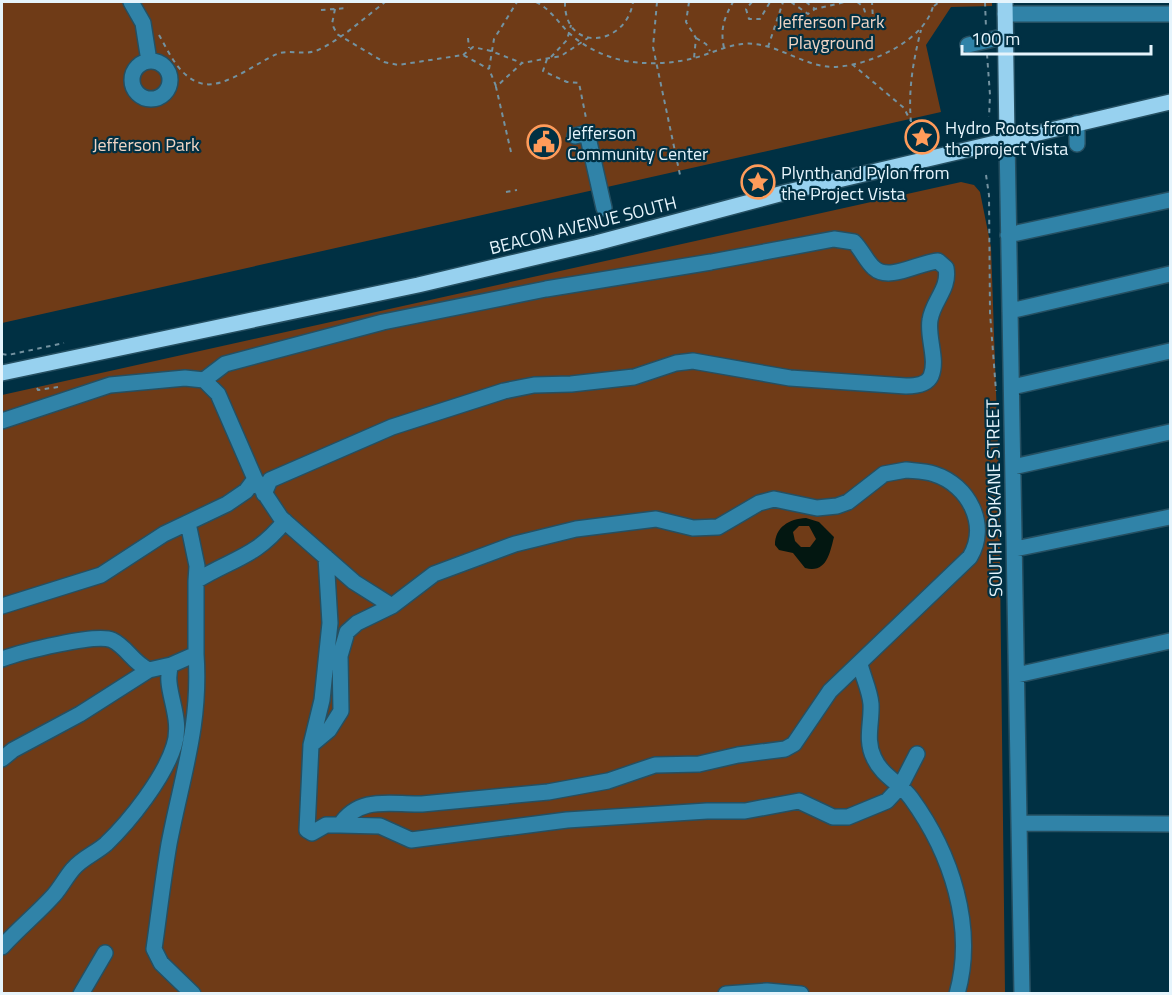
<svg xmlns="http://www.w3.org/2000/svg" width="1172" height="995" font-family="'Titillium Web',sans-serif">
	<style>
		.green { fill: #6f3b17 }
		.water { fill: #031711; fill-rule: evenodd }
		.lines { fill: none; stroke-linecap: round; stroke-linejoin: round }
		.minor-casing { stroke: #254f61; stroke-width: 18 }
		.major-casing { stroke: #254f61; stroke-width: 18 }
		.path { stroke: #7392a0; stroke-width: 2; stroke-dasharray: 4.5 4.5; stroke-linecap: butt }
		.minor { stroke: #3083a8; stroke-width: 15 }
		.major { stroke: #97d1ef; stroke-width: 15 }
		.labels { text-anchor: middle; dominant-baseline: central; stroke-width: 4.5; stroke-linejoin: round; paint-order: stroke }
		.park-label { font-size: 18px; fill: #efd4c4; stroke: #003043 }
		.poi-label { font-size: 18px; fill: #e5f4fc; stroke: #003043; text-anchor: start }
		.street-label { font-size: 18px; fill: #e5f4fc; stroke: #003043 }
	</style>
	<rect width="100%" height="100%" fill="#003043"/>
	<!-- green -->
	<path class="green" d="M2,2h990v4l-41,1 -25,38 15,67 -939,211z
		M961,182l13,3 6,7 11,55 8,231 6,515h-1003v-598z"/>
	<!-- water -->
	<path class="water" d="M806,518l13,4 15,15c-4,15 -7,37 -29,31l-12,-15 -14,-3 -4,-5c0,-18 14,-26 31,-27zM799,526h10l7,13 -6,8h-9l-6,-6 -2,-9z"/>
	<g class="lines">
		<!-- minor casing -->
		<g class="minor-casing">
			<path id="minor" d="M131,2l12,21 6,38
				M1005,14h165
				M968,45l38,-9
				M132 80a19 19 0 1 1 38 0a19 19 0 1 1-38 0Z
				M1077,123v21
				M575,136l12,-3 17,75
				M1007,139l15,855
				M1008,235l162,-35
				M1010,311l160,-37
				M204,380l21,-16 158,-42 163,-33 165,-27 123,-23 20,3c8,8 12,19 20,26 15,14 46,-6 64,-7l8,7c4,21 -13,32 -16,52 -3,17 8,40 1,56 -4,9 -16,10 -25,10l-116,-8 -97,-17 -17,2 -42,14 -63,7 -37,1 -30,6 -112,36 -122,53 -6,14
				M1012,387l158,-36
				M2,421l108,-36 75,-7 19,2 14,14 37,85 26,39 73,64 38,24
				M1013,467l157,-35
				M906,470c9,1 19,1 28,4 35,11 55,51 36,83l-140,134 -36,53 -9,5 -47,6 -39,9 -44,1 -47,16 -60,11 -126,12c-31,1 -62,-9 -82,21h-14l-14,8 -5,-3 4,-85 18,-15 12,-19 -1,-55 7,-24 10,-9 35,-17 42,-32 81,-30 61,-15 80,-10 37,9 25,-1 41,-24 15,-4 43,9 20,-2 11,-4 36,-28z
				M188,523l9,43 -1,15
				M1015,549l155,-32
				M2,606l99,-31 63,-41 63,-30 19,-13 9,-12
				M2,659c19,-7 94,-26 110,-19 15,7 21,23 37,30l22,-5 25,-11v-73c37,-23 59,-23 89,-60
				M860,664c3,13 10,27 11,40 1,19 -6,36 3,54 8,18 26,25 37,40 40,55 65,129 46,196
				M1017,675l153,-34
				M311,745l11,-45 8,-77 -4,-66
				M2,759l11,-9 67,-36 69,-44
				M1020,823l150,1
				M340,825l40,1 31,14 156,-20 140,-9h38l54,-10 34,16h15l39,-16 13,-14 17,-33
				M2,947c16,-18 36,-34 52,-52 7,-8 12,-18 19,-26 9,-11 23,-16 33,-25 24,-23 58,-66 68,-98 10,-30 -12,-58 -3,-81
				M81,994l24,-41
				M193,994l-32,-31 -7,-14c5,-35 9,-70 15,-105 13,-68 32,-119 27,-190
				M726,994l41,-3 34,3"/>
		</g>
		<!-- major casing -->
		<g class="major-casing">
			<path id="major" d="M1005,2l2,137
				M2,373l416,-88 178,-42 191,-51 383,-90"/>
		</g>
		<!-- path -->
		<path class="path" d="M536,2c14,7 22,20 33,31 14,13 34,23 52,27 21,5 52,4 73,-2 16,-4 31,-12 48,-14 32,-4 60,23 92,23 35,-1 94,-27 100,-65
			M565,2c-1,51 61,45 68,0
			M657,2l-4,45 27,128
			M689,2l-3,20 10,16 -2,20
			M752,2l-6,7 3,10h11l10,-17
			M791,2l17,12 7,-5 30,-7
			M806,2l9,7
			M857,2c8,5 11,12 5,21l4,3 7,-6 -1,-18
			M985,2l1,26
			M934,6l5,-4
			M335,9l-3,15 5,10 47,28 14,3 65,-10 26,14
			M321,10l27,-2
			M159,35c11,19 21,44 45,49 21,4 54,-22 73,-30 12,-5 28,2 41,-4 25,-12 45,-31 67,-48
			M468,38l1,10
			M696,38l10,6 4,7
			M768,47l15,-45
			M724,48c-4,-19 0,-30 9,-46
			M987,54l3,41 -1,22
			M463,55l10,-8 18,4 31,12
			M551,57l16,-17 4,-15
			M547,59l-4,12 24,11 12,1 7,35
			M852,64l52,44 6,12
			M496,86l-7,-17 5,-30 23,-37
			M911,122c-3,-31 2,-61 10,-92
			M511,152l-15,-65 26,-24 39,-7 27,-18
			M986,175l3,20 1,118 6,78
			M506,192l11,-2
			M542,229l3,13
			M2,354l6,1 56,-12
			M37,388l1,2 20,-3"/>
		<!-- minor -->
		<use href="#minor" class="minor"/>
		<!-- major -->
		<use href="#major" class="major"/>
	</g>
	<!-- icons -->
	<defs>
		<g id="sight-ring" transform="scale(1.725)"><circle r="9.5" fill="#003043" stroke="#ff9b5a" stroke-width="1.5"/><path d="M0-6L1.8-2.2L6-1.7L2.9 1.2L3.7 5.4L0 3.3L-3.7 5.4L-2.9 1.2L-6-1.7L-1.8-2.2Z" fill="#ff9b5a"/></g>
		<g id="civic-ring" transform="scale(1.725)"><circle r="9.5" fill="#003043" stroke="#ff9b5a" stroke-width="1.5"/><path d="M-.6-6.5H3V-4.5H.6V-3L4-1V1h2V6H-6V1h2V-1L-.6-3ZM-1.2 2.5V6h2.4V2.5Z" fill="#ff9b5a"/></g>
	</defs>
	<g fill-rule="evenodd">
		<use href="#sight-ring" x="922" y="137"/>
		<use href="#civic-ring" x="544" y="142"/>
		<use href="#sight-ring" x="758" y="182"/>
	</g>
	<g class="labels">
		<!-- park labels -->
		<g class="park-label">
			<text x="831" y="21">Jefferson Park<tspan x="831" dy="21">Playground</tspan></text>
			<text x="146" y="144">Jefferson Park</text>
		</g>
		<!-- poi labels -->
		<g class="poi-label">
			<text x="945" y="127">Hydro Roots from<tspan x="945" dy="21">the project Vista</tspan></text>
			<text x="567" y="132">Jefferson<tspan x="567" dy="21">Community Center</tspan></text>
			<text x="781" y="172">Plynth and Pylon from<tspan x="781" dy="21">the Project Vista</tspan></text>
		</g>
		<!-- street labels -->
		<g class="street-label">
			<text transform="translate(583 225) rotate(-14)">BEACON AVENUE SOUTH</text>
			<text transform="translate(994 498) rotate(-91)">SOUTH SPOKANE STREET</text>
		</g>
	</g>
	<!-- border -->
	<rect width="1172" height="995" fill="none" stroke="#e5f4fc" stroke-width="6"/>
	<!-- scale -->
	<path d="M962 45v9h189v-9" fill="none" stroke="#e5f4fc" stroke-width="3"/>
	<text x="971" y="45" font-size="18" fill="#e5f4fc" stroke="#003043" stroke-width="4.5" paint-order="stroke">100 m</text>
</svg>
